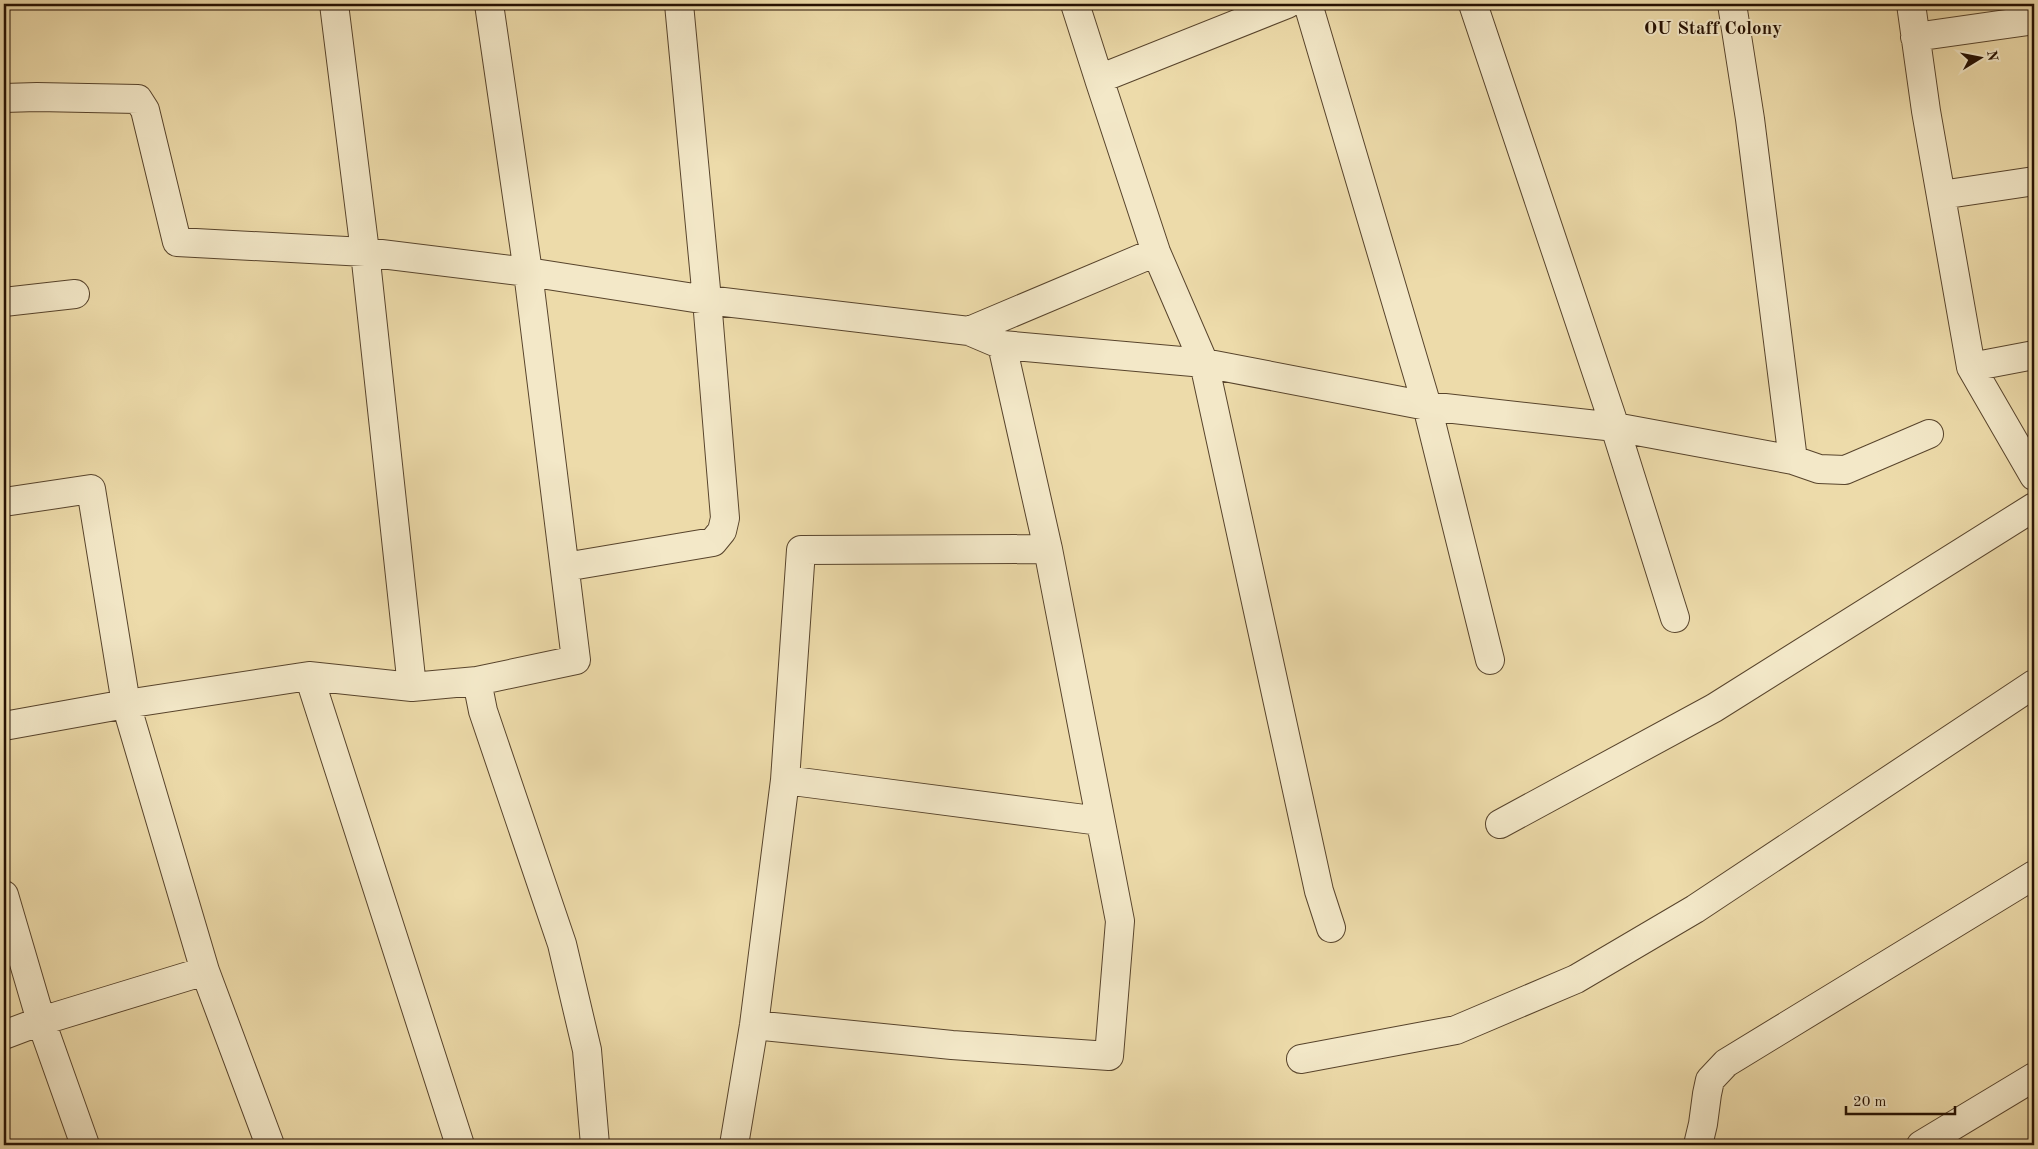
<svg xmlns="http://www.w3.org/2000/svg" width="2038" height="1149" font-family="'Old Standard TT',serif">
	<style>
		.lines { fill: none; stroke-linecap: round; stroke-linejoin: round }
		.street-casing { stroke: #58442c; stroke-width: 30 }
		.street { stroke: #f3e8c8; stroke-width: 28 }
		.labels { text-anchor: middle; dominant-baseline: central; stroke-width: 4; stroke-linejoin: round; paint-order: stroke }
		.neighbourhood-label { font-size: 19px; font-weight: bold; fill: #261102; stroke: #f3e8c8 }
	</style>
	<rect width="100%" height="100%" fill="#eddbaa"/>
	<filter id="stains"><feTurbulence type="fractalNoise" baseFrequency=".004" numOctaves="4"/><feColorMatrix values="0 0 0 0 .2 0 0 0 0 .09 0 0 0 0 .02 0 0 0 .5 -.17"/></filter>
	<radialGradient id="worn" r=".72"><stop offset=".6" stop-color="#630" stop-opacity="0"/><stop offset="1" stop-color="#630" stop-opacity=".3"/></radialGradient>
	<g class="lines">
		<!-- street casing -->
		<g class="street-casing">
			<path id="street" d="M334,4l31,248 47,435
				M1075,4l24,75
				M1287,4l-188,75 57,173 48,111 115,528 12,37
				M1308,4l119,402 63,254
				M1473,4l142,423 60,191
				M1732,4l18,115 43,341
				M1911,4l15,107 45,256 63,109
				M1915,37l119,-17
				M4,98l33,-1 101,2 7,11 32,132 188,10 163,20 179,28 262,31 33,14 202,18 223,43 188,21 178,33 26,9 26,1 84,-36
				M1941,195l93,-14
				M4,302l71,-8
				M969,331l187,-79
				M1971,367l63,-12
				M4,502l87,-13 35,215 79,267 65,174
				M565,567l148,-25 9,-11 3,-13 -18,-218 -28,-296
				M309,676l151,469
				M477,681l6,30 79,233 25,106 8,95
				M4,726l122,-22 183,-28 103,11 65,-6 99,-21 -48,-388 -39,-268
				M785,780l315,41
				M1500,824l214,-116 320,-201
				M4,895l37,126 44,124
				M754,1025l198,20 157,11 11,-135 -72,-372 -46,-204
				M4,1035l37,-14 164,-50
				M1301,1059l155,-29 120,-51 119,-70 339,-225
				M734,1145l20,-120 31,-245 16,-230 247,-1
				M1698,1145l5,-21 4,-30 3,-14 16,-17 308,-188
				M1921,1145l113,-68"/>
		</g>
		<!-- street -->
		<use href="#street" class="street"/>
	</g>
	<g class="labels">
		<!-- neighbourhood labels -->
		<g class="neighbourhood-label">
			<text x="1713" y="29">OU Staff Colony</text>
		</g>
	</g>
	<!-- margin -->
	<rect width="2038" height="1149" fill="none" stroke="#eddbaa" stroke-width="20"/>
	<rect x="5" y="5" width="2028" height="1139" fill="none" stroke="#261102" stroke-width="2.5"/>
	<rect x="10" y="10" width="2018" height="1129" fill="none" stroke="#261102"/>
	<!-- north arrow -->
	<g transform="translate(1980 58) rotate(80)" stroke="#f3e8c8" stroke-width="4" paint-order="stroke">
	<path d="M0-4L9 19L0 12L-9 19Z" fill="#261102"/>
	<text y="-8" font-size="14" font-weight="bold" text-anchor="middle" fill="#261102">N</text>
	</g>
	<!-- scale -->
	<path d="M1846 1106v8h109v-8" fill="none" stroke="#261102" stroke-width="2.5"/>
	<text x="1853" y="1106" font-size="15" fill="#261102" stroke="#f3e8c8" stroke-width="4" paint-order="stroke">20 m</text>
	<rect width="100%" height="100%" filter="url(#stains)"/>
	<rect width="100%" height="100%" fill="url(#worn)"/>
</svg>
